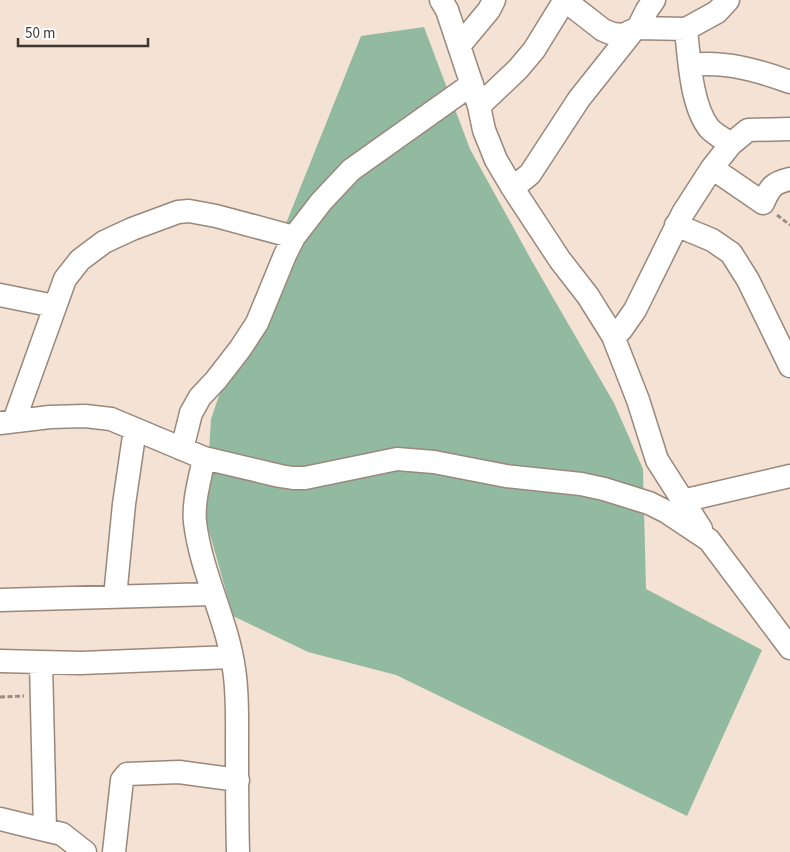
<svg xmlns="http://www.w3.org/2000/svg" width="790" height="852" font-family="'Source Sans 3',sans-serif">
	<style>
		.forest { fill: #92baa1 }
		.lines { fill: none; stroke-linecap: round; stroke-linejoin: round }
		.minor-casing { stroke: #99887b; stroke-width: 25 }
		.path { stroke: #9b8e84; stroke-width: 3; stroke-dasharray: 5 2.5; stroke-linecap: butt }
		.minor { stroke: #fff; stroke-width: 22 }
	</style>
	<rect width="100%" height="100%" fill="#f4e2d4"/>
	<!-- forest -->
	<path class="forest" d="M424,27l46,122 63,114 81,140 29,66 3,120 116,61 -75,166 -291,-141 -88,-23 -75,-36 -28,-99 6,-98 18,-53 132,-330z"/>
	<g class="lines">
		<!-- minor casing -->
		<g class="minor-casing">
			<path id="minor" d="M441,0l6,10 32,96 5,24 12,30 16,27 48,73 28,36 25,40 25,64 19,60 44,69
				M638,28l9,-18 7,-10
				M686,29c3,29 5,76 23,99 5,6 15,11 22,16
				M459,46l30,-36 5,-10
				M690,65c35,-4 67,5 100,17
				M479,106l39,-37 16,-19 29,-47 4,-1 36,28 10,4 10,1 15,-7 48,1 31,-17 11,-12
				M712,168l51,35c7,-16 10,-20 27,-24
				M512,187l7,-4 11,-9 49,-75 54,-68
				M676,225l36,15 19,13 17,27 42,86
				M0,295l54,11
				M613,336l8,-6 14,-20 48,-97 29,-45 19,-24 17,-14 42,-1
				M14,421l51,-142 15,-19 24,-18 28,-13 46,-17 11,-1 27,5 78,21
				M0,423l50,-6 35,-1 26,3 93,39 76,18 13,2h12l92,-19 37,3 72,14 75,8 23,5 45,14 18,9 42,28 81,108
				M182,449l9,-36 9,-16 16,-17 24,-31 17,-26 28,-68 9,-18 27,-35 30,-32 121,-86
				M204,458c-4,21 -11,43 -9,64 6,51 32,97 39,147 4,25 3,51 3,76 0,36 0,71 1,107
				M682,501l108,-25
				M115,597l9,-93 11,-75
				M0,600l213,-6
				M0,661l81,2 150,-6
				M0,819l45,11 -4,-167
				M45,830l17,4 23,18
				M114,852l8,-72 5,-6 52,-2 59,8"/>
		</g>
		<!-- path -->
		<path class="path" d="M777,215l13,10
			M0,697l24,-1"/>
		<!-- minor -->
		<use href="#minor" class="minor"/>
	</g>
	<!-- scale -->
	<path d="M18 38v8h130v-8" fill="none" stroke="#3e3731" stroke-width="2.5"/>
	<text x="25" y="38" font-size="15" fill="#3e3731" stroke="#ffffff" stroke-width="4" paint-order="stroke">50 m</text>
</svg>
